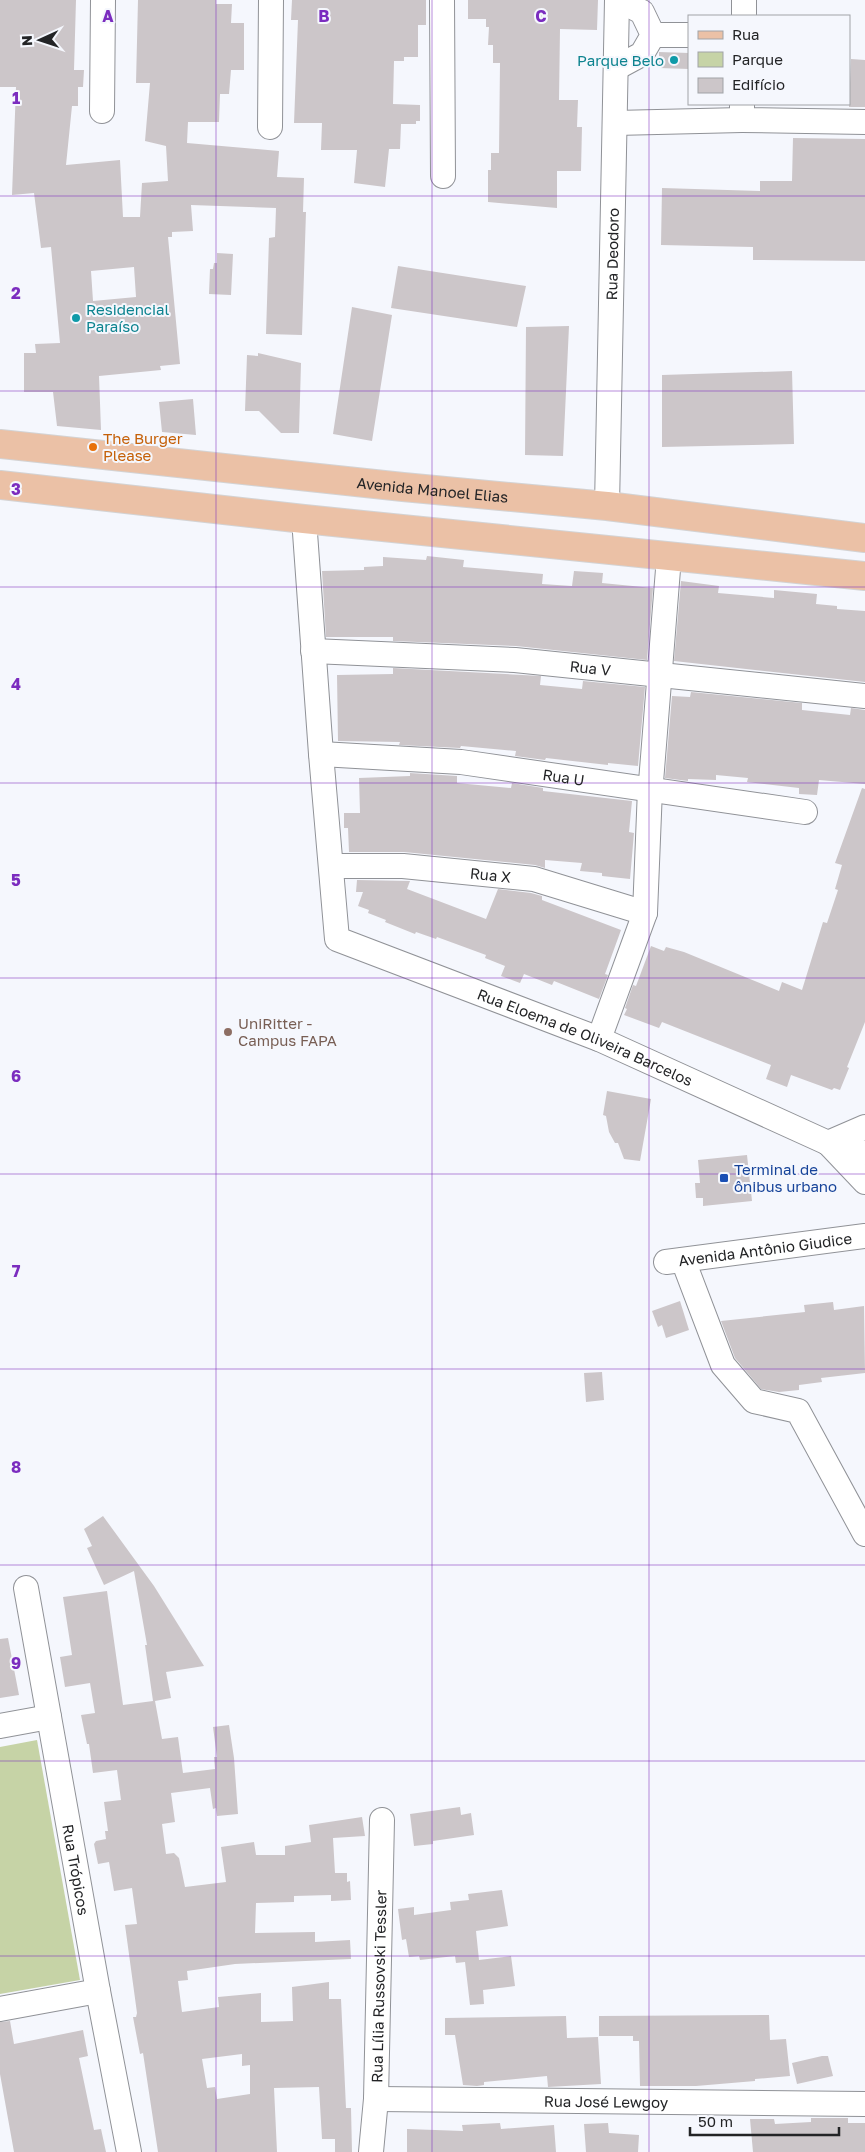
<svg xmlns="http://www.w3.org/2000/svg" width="865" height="2152" font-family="'Golos Text',sans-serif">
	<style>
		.green { fill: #c6d3a6 }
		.building { fill: #ccc6c9; fill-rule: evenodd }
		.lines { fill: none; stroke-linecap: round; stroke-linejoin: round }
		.minor-casing { stroke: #909297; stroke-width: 26 }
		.major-casing { stroke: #d3d3d4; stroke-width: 30 }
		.minor { stroke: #fff; stroke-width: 24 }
		.major { stroke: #ebc1a6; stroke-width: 28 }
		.grid { fill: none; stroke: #7b2cbf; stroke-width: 1; stroke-opacity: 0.55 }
		.culture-dot { fill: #0f9aa8; stroke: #f5f7fd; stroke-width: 2 }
		.food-dot { fill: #e8710a; stroke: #f5f7fd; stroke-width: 2 }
		.education-dot { fill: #8d6e63; stroke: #f5f7fd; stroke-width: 2 }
		.transit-dot { fill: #1a4fb4; stroke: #f5f7fd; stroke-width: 2 }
		.labels { text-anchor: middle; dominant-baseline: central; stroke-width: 4; stroke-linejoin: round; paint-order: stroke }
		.culture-label { font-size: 15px; fill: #0d838f; stroke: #f5f7fd; text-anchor: end }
		.street-label { font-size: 15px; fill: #232426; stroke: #f5f7fd }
		.food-label { font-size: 15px; fill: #c56008; stroke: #f5f7fd; text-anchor: start }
		.education-label { font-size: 15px; fill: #785e54; stroke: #f5f7fd; text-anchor: start }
		.transit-label { font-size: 15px; fill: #164399; stroke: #f5f7fd; text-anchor: start }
		.grid-label { font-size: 16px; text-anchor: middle; font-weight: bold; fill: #7b2cbf; stroke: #f5f7fd; stroke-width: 4; stroke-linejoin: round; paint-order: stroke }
	</style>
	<rect width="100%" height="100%" fill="#f5f7fd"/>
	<!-- green -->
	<path class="green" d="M37,1740l43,240 -80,14v-247z"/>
	<!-- building -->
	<path class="building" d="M0,0h76l-2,70h10l-1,17h-5v19h-6l-6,59 54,-5 3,57h17l2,-34 26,-2 -2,-35 -21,-5 5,-58h-14l2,-83h78v4h16l-1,19h13v47h-13l-2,24h-9l-1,28h-31l-1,21 92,8 -2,26 27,1 -1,34h3l-4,123 -36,-1 3,-96 6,-1 1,-29 -85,-3 2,26 -21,1v5h-4l12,127 -20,2 1,4 -62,6 2,54 -44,-4 -4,-34h-29v-39h12l-1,-9 25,-1 -9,-96 -10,1 -7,-55 -22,2 4,-108h-16zM134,267l2,30 -43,4 -2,-30z
		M292,0h134v25h-8v32h-14v4h-10l-1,43 27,1v16h-4v3h-15l-1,25h-11l-4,38 -31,-4 3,-33h-36l1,-27h-28l4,-103h-7z
		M468,0h130l-1,30 -37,-1 -1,71h19l-1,27h5l-1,44h-24v37l-69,-6v-32h3v-17h8l1,-90h-7v-18h-5l1,-18h-3v-8h-18z
		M659,52l30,1v16l-30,-1z
		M851,59l14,1v47h-16z
		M793,138l72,1v122l-112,-1v-13l-92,-2 1,-57 98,3v-10h32z
		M217,253l16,1 -2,41 -22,-1 1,-25h3l1,-6h3z
		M398,266l128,20 -9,41 -126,-19z
		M352,307l40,8 -20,126 -39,-7z
		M569,326l-6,130 -38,-1 1,-128z
		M258,353l43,10 -2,70h-18l-22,-22h-14l2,-56 11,1z
		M792,371l2,73 -132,3v-72z
		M193,399l3,36 -34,-3 -3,-30z
		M427,556l37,4 -1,7 80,7 -1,10 30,2 2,-15 29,2 -1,10 51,5 -6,72 -131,-14 -123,-5v-4h-67l-4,-66 42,-1v-3l19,-1v-9l43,3z
		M681,581l38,5 -1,7 56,5v-8l43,4 -1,10 21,2v3l28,2v71l-191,-21z
		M393,668l148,8 -1,9 42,4 1,-8 62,6 -7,79 -30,-3v2l-62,-7 -1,2 -30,-4 1,-5 -55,-5 -1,2 -61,-3 1,-3 -62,-1 -1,-66 56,-1z
		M691,692l111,11v7l48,5 1,-7 14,2v74l-46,-4 -2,15 -18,-1v-6l-52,-6 1,-4 -32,-3v5l-28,-1v2l-23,-3 7,-82 18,1z
		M410,773l47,3v7l54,5 1,-5 31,5v3l89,10 -3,31 5,1 -4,46 -28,-3v-3l-22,-2 2,-8 -37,-3v8l-10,-3 -131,-13h-55l-1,-24h-4v-15h16l-1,-35 51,-2z
		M862,788l3,1v233l-18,45 2,1 -9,22 -6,-2 -2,2 -41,-15 -4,12 -21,-8 5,-14 -109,-43 -3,6 -35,-13 3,-6 -2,-1 8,-23 3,1 15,-40 13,5 2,-4 18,5 95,39 3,-9 20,8 21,-68 4,1 11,-33 -3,-1 7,-24 -7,-2z
		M357,880l53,1 -3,8 79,30 12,-30 33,4 11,3v4l79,30 -16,44 3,1 -9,24 -45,-18 -2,4 -28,-11 -4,9 -19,-7 4,-10 -20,-8 1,-3 -49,-18 -1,2 -20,-7 -1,2 -30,-12 1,-2 -18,-7 1,-3 -11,-4 5,-14h-7z
		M607,1091l44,8 -11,62 -16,-2 -6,-16h-3l-6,-11 -3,-16 -3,-1z
		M747,1155l5,46 -49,5v-8h-7l-1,-15h5l-2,-23z
		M680,1301l9,29 -23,8 -4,-13 -4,2 -6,-16z
		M833,1302l1,8 30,-4 1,67 -44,5 1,4 -23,3v5l-20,2 -18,-3 -26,-31 -14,-37 84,-9 -1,-7z
		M602,1372l2,28 -18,2 -2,-29z
		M103,1516l51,70 50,80 -38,6 5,26 -16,3 7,38 16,-2 5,36 32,-4 -1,-12h3l-4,-30 16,-2 5,33 4,56 -21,2 -1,-8 -3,1 -3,-21 -39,5 4,29 -13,2 4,30 8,-1 5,5 6,29 41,-5 -5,-35 33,-5 2,13h29v-9l26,-4 -2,-17 53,-8 3,19 -32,2 2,35h12v9l3,-1 1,19 -20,1v-6l-37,1v6l-38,1 -1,30 60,-1v10l35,-2 1,19 -116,5 -48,7 1,9 -10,1 4,31 37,-5 -1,-10 43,-4v29l32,-1 -1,-34 37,-5v17h12l5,109h5l1,44h-17v-13h-13l-3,-52 -45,1 3,64h-119l-15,-99 -3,1 -7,-37h3l1,-4 -12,-88 12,-1 -5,-36 -18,3 -5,-29 -11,2 -4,-20 2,-3 10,-2 -1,-8h3l-4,-29 17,-2 -4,-30 -24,3 -4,-29h-2l-6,-29 14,-2 -5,-30 -25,4 -5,-30 12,-2 -9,-58 44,-6 16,114 30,-4 -8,-56h2l-13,-74 -30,14 -17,-37 5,-2 -8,-17zM242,2054v12l8,-1v29l-33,5 -2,-12 -8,1 -5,-29z
		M8,1638l11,57 -19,3v-59z
		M460,1807l1,8 10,-2 3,22 -41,6v3l-19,2 -4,-32z
		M502,1890l6,36 -32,5 3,29 32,-4 4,30 -32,4 1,14 -14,1 -5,-43 -9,1 -1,-7 -35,4 -1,-4 -10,1 -3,-18 -4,1 -4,-31 16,-2v8l37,-5 -1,-8 19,-2 -1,-6z
		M769,2015l1,25 16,-1 4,37 -35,3v2l-59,5h-56l-1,-45h-6v-5h-34v-20z
		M566,2016l1,22 31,-1 3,47 -53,3 -1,-11 -63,6v3l-7,1 -14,-1 -8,-50h-10v-17z
		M10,2021l4,23 69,-14 5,26 -9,2 15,72 7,-1 5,23h-92l-14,-78v-52z
		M822,2056h6l5,20 -36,8 -5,-21z
		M811,2118h37v5h17v29h-112l-3,-33h24l1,5 36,-2z
		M500,2123l1,6 53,-4 2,27h-149v-23l56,2 -1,-6z
		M608,2123l1,10 30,2 -1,17h-52l-2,-28z"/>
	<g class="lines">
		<!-- minor casing -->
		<g class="minor-casing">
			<g id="minor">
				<path d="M442,0l1,176"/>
				<path d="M744,16v-16"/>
				<path d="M653,35h36"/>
				<path d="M616,68l26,-14 11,-19 -11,-23 -23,-12"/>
				<path d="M742,104v16l123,2"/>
				<path d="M102,111l1,-111"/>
				<path d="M615,123l127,-3"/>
				<path d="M270,127l1,-127"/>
				<path id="s1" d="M607,506l10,-506"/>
				<path id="s2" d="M304,519l17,235 16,185 262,100 229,104 37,10"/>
				<path id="s3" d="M313,651l202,9 350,36"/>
				<path id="s4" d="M321,754l140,8 344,50"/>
				<path d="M651,782l18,-225"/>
				<path id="s5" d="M332,866h71l131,13 111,34"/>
				<path d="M599,1039l46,-126 5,-124"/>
				<path d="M828,1143l37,-16"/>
				<path d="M829,1144l36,38"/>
				<path d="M683,1260l40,105 31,36 44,10 67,123"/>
				<path id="s6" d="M666,1262l199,-26"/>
				<path id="s7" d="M26,1588l72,403 31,161"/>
				<path d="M0,1726l49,-9"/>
				<path d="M0,2009l98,-18"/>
				<path id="s8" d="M376,2099l489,5"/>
				<path id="s9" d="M371,2152l5,-53 6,-279"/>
			</g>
		</g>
		<!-- major casing -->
		<g class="major-casing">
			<g id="major">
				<path id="s10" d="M0,444l403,43 204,19 258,32"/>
				<path d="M0,485l304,34 561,57"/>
			</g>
		</g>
		<!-- minor -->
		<use href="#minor" class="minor"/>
		<!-- major -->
		<use href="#major" class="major"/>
	</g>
	<!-- grid -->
	<path class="grid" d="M216,0v2152M432,0v2152M649,0v2152M0,196h865M0,391h865M0,587h865M0,783h865M0,978h865M0,1174h865M0,1369h865M0,1565h865M0,1761h865M0,1956h865"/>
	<!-- markers -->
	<g class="culture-dot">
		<circle cx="674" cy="60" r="5"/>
		<circle cx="76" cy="318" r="5"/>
	</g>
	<circle class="food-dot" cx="93" cy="447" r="5"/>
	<circle class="education-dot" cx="228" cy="1032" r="5"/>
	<rect class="transit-dot" x="719" y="1173" width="10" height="10" rx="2.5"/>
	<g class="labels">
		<!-- culture labels -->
		<g class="culture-label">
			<text x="664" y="60">Parque Belo</text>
			<text x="86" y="309" text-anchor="start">Residencial<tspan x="86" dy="17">Paraíso</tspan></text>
		</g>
		<!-- street labels -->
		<g class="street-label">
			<text stroke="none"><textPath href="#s1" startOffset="252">Rua Deodoro</textPath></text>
			<text stroke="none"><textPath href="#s10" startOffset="435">Avenida Manoel Elias</textPath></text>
			<text stroke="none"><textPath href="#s3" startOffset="278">Rua V</textPath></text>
			<text stroke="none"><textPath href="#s4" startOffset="244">Rua U</textPath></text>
			<text stroke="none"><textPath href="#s5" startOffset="159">Rua X</textPath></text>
			<text stroke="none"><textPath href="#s2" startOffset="688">Rua Eloema de Oliveira Barcelos</textPath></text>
			<text stroke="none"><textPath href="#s6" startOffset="100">Avenida Antônio Giudice</textPath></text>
			<text stroke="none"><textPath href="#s7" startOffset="286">Rua Trópicos</textPath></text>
			<text stroke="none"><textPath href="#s9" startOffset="166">Rua Lília Russovski Tessler</textPath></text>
			<text stroke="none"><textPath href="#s8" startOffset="230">Rua José Lewgoy</textPath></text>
		</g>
		<!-- food labels -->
		<g class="food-label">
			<text x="103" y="438">The Burger<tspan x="103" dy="17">Please</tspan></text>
		</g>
		<!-- education labels -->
		<g class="education-label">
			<text x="238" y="1023">UniRitter -<tspan x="238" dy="17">Campus FAPA</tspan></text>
		</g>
		<!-- transit labels -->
		<g class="transit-label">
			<text x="734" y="1169">Terminal de<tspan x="734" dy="17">ônibus urbano</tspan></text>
		</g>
	</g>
	<g class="grid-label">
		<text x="108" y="22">A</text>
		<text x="324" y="22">B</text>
		<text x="541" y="22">C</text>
		<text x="16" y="104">1</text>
		<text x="16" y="299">2</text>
		<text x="16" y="495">3</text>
		<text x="16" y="690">4</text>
		<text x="16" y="886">5</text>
		<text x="16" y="1082">6</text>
		<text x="16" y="1277">7</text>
		<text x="16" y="1473">8</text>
		<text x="16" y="1669">9</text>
	</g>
	<!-- legend -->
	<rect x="688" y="15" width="162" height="90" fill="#f5f7fd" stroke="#a1a3a7"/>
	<rect x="698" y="31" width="25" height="8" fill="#ebc1a6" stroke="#a1a3a7"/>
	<text x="732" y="40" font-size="15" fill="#232426">Rua</text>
	<rect x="698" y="52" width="25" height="15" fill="#c6d3a6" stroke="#a1a3a7"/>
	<text x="732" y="65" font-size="15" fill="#232426">Parque</text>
	<rect x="698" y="78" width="25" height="15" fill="#ccc6c9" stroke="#a1a3a7"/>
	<text x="732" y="90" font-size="15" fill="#232426">Edifício</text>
	<!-- north arrow -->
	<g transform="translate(40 40) rotate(267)" stroke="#f5f7fd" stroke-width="4" paint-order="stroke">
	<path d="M0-4L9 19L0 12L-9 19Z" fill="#232426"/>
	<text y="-8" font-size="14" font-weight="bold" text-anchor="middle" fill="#232426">N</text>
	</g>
	<!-- scale -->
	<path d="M690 2127v8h149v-8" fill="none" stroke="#232426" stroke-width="2.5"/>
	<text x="698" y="2127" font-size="15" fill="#232426" stroke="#f5f7fd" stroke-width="4" paint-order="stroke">50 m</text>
</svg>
